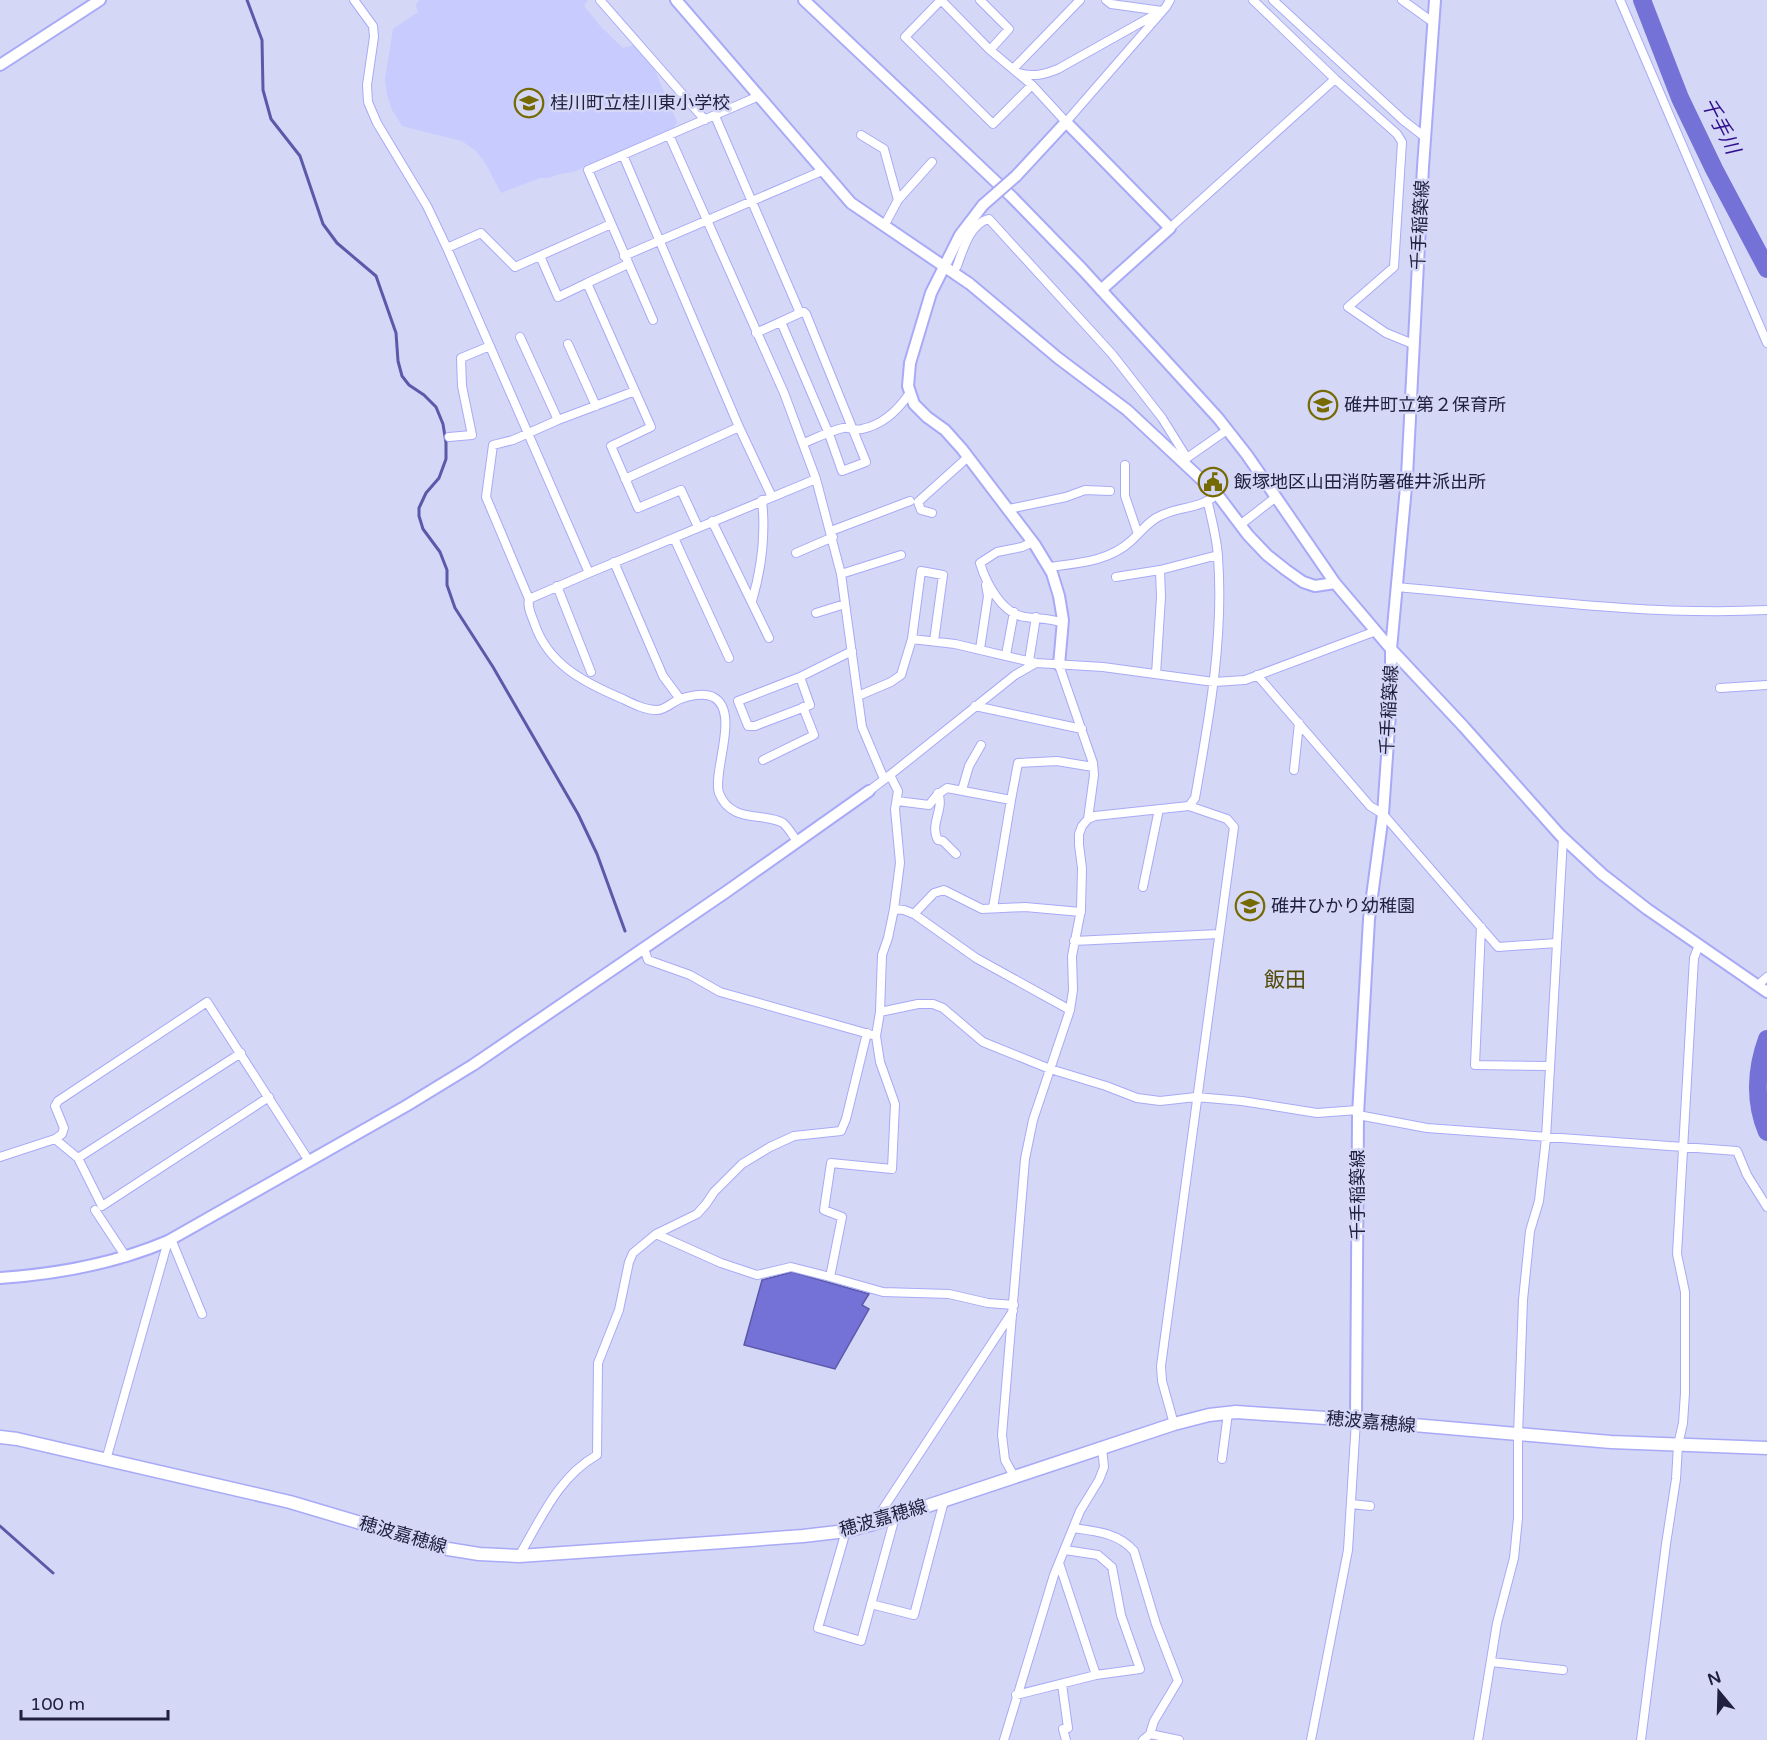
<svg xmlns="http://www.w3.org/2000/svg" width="1767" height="1740" font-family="'Varela Round','Noto Sans JP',sans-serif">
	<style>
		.built { fill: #c7cbfe }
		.water { fill: #7471d7; stroke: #5b59a9; stroke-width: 1.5 }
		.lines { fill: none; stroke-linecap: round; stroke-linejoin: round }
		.stream { stroke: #5b59a9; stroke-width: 3 }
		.river { stroke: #7471d7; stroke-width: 18 }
		.street-casing { stroke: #a8aaf7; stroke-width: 10 }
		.secondary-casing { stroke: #a8aaf7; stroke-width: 14 }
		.primary-casing { stroke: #a8aaf7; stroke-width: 15 }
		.street { stroke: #fff; stroke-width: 8 }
		.secondary { stroke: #fff; stroke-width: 10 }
		.primary { stroke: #fff; stroke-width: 12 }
		.secondary-bridge-casing { stroke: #a8aaf7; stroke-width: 14; stroke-linecap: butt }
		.secondary-bridge { stroke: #fff; stroke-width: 10 }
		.labels { text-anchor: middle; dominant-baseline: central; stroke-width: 5; stroke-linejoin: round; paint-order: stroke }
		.poi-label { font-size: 18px; fill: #21213f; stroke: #d5d7f7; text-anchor: start }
		.street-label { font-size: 18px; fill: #21213f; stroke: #d5d7f7 }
		.water-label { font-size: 20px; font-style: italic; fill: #300f8d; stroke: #d5d7f7 }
		.quarter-label { font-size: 21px; fill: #534b0a; stroke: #d5d7f7 }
	</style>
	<rect width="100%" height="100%" fill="#d5d7f7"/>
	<!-- built -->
	<path class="built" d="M419,0h169l-4,6 17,21 22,21 10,-3 19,19 25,58 -4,7 -100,43 -13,2 -12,4h-8l-39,15 -15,-29 -10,-13 -14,-10 -60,-15 -10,-16 -5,-15 -2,-16 8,-50 25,-17 -2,-7z"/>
	<!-- water -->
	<path class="water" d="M792,1272l77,22 -7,11 7,4 -34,60 -91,-24 18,-65z"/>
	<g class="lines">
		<!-- stream -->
		<path class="stream" d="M247,0l15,40 1,50 8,29 29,37 23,68 14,19 39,33 20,57 2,28 4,15 7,9 15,10 12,12 7,17 3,19v16l-7,19 -13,15 -7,15v8l4,13 17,23 7,18v15l8,23 38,59 85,147 19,40 28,77
			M0,1526l53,47"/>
		<!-- river -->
		<path class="river" d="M1642,0l38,98 34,71 53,100
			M1767,1039c-11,30 -13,63 0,93"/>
		<!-- street casing -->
		<g class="street-casing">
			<path id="street" d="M354,0l19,26 1,11 -7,48 1,17 9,21 50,83 20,42 142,325 227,-94
				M600,0l105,120
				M941,0l49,50 42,35 34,37 100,-115 4,-7
				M941,0l-36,37 88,87 39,-39
				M980,0l29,29 -19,21
				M1106,0l5,4 51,7
				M1253,0l82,79 62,55 5,8 -8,125 -46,40 38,26 27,11
				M1273,0l130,120 23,18
				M1402,0l32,23
				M1620,0l147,343
				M1013,69l67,-69
				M1019,73c15,4 24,2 39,-4l98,-55
				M715,116l85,197 -44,20
				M669,135l115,258 32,86 25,95 21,153 22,52
				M861,135l23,14 14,51 -14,26
				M623,155l116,272 33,70
				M898,200l34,-38
				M1170,228l165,-149
				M447,248l34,-15 34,34 96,-43
				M540,256l18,41 29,-14
				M624,256l198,-85
				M957,266c6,-16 13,-43 32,-47l123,135 50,64 25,40
				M653,320l-65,-150 171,-74
				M781,322l48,112 13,37 24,-9 -60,-148 -2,-2 -4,1
				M520,337l38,83
				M568,344l28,62
				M635,391l16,36 -40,19 27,62 43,-18 17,37
				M449,437l23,-2 -10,-49 -1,-28 29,-12
				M804,443c12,-5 26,-12 39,-15 6,-1 12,3 19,1 20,-4 36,-19 47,-35
				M1184,460l43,-30
				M1125,465v31l13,38
				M625,479l114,-52
				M1009,509l57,-12 19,-7 25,1
				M932,513l-11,-3 -3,-8 50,-45
				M712,521l57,117
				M1240,525l36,-28
				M831,531l79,-30
				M674,538l55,120
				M1033,542l-11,5 -25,5 -17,11c6,20 22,51 45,54 13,2 25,1 38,6
				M796,553l37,-16
				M614,562l49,114 17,23
				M1049,567c28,-4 59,-5 82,-26 10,-9 18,-21 31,-26 20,-9 39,-6 55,-21
				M589,573l-60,26c-2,9 3,17 6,26 14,40 50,58 88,74 10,5 22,11 34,11 8,0 14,-7 21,-10 9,-4 26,-8 35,-3 28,14 -1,75 6,96 12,31 45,19 64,30 5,4 10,13 14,18
				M841,574l60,-19
				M1116,577l44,-7 58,-15
				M557,586l34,86
				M1397,587c123,11 246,29 370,23
				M529,599l-43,-102 7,-52 20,-5 45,-20 77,-29 -48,-108 41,-19
				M752,601c10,-34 14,-65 10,-101
				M816,613l29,-9
				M912,639l43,5 81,19 67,4 111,15 31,-2 131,-49
				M980,649l8,-53 -2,-11
				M1006,655l8,-43
				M1029,661l7,-44
				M1059,665l34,98 1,12 -6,44
				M1156,674l5,-77 -1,-27
				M1257,675l113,131 13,8 115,133 59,-4
				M800,677l10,28 -55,21h-7l-10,-25 62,-24 52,-26
				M1720,688l47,-3
				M858,696l33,-14 10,-7 11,-36 9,-68 22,4 -9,66
				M975,706l107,23
				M763,760l51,-25 -11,-28
				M1294,770l5,-47
				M962,790l7,-24 12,-21
				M869,791l21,-16 125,-100 21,-12
				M938,793c7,16 -9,31 0,47l5,1 13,13
				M897,801l32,4 8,-10 10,-7 64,12 7,-37 39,-2 36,6
				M1189,806l6,-8c14,-79 29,-160 23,-241 -1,-18 -6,-36 -10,-54
				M1143,887l16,-78
				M993,908l18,-108
				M894,909l10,1 10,4 62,44 94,52
				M914,914l20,-21 10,-3 38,19 43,-2 56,5
				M1481,927l-6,138 73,1
				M1074,941l145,-7
				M644,949l4,11 42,15 30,17 156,44 4,-24 2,-57 6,-17 6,-29 6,-46 -5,-54 3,-18 -8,-16
				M1758,985l9,-8
				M880,1012l38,-8h15l10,4 40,34 67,27 56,17 31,12 23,3 36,-4 46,4 75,12 41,-3
				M867,1033l-21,86 -5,12 -47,5 -24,11 -28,17 -28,28 -8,12 -9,10 -41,20 65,29 36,12 34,-8 39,10 12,-60 -18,-7 7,-47 61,6 3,-65 -15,-42 -4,-26
				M1358,1115l69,13 310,23 10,24 20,32
				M55,1139l23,19 24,48 167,-109
				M0,1157l55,-18 7,-5 2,-6 -9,-22 3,-5 149,-99 102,159
				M78,1158l163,-105
				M95,1210l31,47
				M171,1239l31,75
				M830,1277l53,15 66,2 39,9 26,2
				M1222,1459l6,-46
				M106,1460l62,-219
				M1015,1478l-10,-18 -3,-25 23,-276 8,-39 37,-110 3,-20 -1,-34 9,-46 1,-42 -3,-23v-11l3,-8 6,-7 7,-3 94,-10 38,13 7,8 -73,539 1,15 12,43
				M1351,1504l19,2
				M873,1524l140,-213
				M1073,1528c23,3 45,5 61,23l22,73 22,57 -24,40 -4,13
				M846,1531l-28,97 43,13 34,-124
				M1065,1550l33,5 14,12 9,48 19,54 -44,6
				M519,1556c22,-37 39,-79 78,-101l1,-92 21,-53 10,-48 4,-9 23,-19
				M871,1604l43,11 30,-114
				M1491,1662l72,8
				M1062,1684l6,44 -5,1 3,11
				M1016,1695l80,-20 -37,-112
				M1004,1740l50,-165 26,-64 19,-31 5,-13 -2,-19
				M1143,1740l7,-6 29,6
				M1311,1740l37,-190 8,-130
				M1478,1740l19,-117 17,-65 4,-40v-83l5,-135 7,-69 9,-30 7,-63 17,-300
				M1641,1740l25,-196 10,-65 2,-34 5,-22 2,-30v-101l-8,-38 17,-296 5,-13"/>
		</g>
		<!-- secondary casing -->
		<g class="secondary-casing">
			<path id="secondary" d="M676,0l175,203 119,81 88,74 69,52 90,84 31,41 19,20 19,15 17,12 12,4 20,-3
				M804,0l208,197 71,73 135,148 29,37 88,128 56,66 73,78 96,108 42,39 45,35 120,83
				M0,65l100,-65
				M1016,176l50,-54 104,106 -69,62
				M983,205l-23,30 -29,58 -21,70 -2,23 6,18 13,13 18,13 17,19 73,96 17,28 7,23 4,24 -4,45
				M0,1278c59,-4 114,-14 168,-37l238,-135 67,-41 253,-173 143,-101
				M1356,1420l2,-305 11,-196 14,-105 8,-116v-49l16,-173 16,-309 12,-167"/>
		</g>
		<!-- primary casing -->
		<g class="primary-casing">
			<path id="primary" d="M0,1437l17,2 273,63 158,47 31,5 40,2 204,-14 80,-6 43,-5 27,-7 301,-100 35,-9 27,-3 120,8 255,22 156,6"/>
		</g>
		<!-- street -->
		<use href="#street" class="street"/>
		<!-- secondary -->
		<use href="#secondary" class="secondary"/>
		<!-- primary -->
		<use href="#primary" class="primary"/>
		<!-- secondary-bridge casing -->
		<g class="secondary-bridge-casing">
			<path id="secondary-bridge" d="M983,205l33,-29"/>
		</g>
		<!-- secondary-bridge -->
		<use href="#secondary-bridge" class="secondary-bridge"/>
	</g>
	<!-- icons -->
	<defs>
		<g id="school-ring" transform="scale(1.5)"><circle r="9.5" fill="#d5d7f7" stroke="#766a02" stroke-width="1.5"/><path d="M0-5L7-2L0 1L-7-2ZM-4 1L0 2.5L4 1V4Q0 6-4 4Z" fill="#766a02"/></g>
		<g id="civic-ring" transform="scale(1.5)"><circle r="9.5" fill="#d5d7f7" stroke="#766a02" stroke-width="1.5"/><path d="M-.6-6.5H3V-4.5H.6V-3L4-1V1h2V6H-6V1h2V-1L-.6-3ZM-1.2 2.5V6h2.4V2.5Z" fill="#766a02"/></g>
	</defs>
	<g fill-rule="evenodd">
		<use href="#school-ring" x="529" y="103"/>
		<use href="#school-ring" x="1323" y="405"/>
		<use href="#civic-ring" x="1213" y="482"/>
		<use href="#school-ring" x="1250" y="906"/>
	</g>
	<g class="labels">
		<!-- poi labels -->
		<g class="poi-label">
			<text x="550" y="103">桂川町立桂川東小学校</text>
			<text x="1344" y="405">碓井町立第２保育所</text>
			<text x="1234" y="482">飯塚地区山田消防署碓井派出所</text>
			<text x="1271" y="906">碓井ひかり幼稚園</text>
		</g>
		<!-- street labels -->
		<g class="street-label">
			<text transform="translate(1420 225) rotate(-87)">千手稲築線</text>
			<text transform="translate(1389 710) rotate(-87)">千手稲築線</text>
			<text transform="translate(1358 1195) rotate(-90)">千手稲築線</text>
			<text transform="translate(1371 1422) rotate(5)">穂波嘉穂線</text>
			<text transform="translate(883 1518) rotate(-16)">穂波嘉穂線</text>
			<text transform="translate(403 1535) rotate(16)">穂波嘉穂線</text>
		</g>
		<!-- water labels -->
		<g class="water-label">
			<text transform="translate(1720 126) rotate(63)">千手川</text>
		</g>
		<!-- quarter labels -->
		<g class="quarter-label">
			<text x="1285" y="980">飯田</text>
		</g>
	</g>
	<!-- north arrow -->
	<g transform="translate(1719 1692) rotate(341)" stroke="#d5d7f7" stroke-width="4.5" paint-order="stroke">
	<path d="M0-4.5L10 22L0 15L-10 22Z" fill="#21213f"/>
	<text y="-9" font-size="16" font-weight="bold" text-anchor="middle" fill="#21213f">N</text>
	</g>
	<!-- scale -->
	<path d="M21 1710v9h147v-9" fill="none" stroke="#21213f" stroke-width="3"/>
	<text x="30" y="1710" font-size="18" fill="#21213f" stroke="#d5d7f7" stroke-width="4.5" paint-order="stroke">100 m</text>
</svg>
